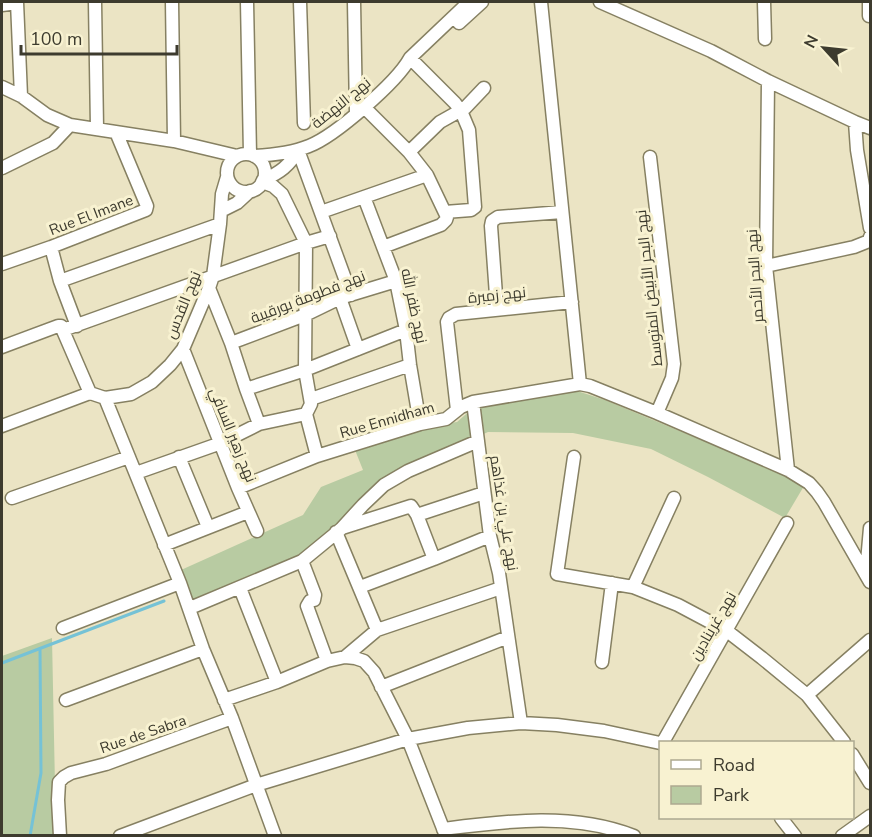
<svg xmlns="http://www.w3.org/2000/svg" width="872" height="837" font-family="'Nunito Sans',Cairo,sans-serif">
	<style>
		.green { fill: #b8cba2 }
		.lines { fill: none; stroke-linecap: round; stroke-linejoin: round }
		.stream { stroke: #75c2d6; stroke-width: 3 }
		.minor-casing { stroke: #868062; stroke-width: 15 }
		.minor { stroke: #fff; stroke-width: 12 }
		.labels { text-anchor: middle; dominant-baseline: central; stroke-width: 6; stroke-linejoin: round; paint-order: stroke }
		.street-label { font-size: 15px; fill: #3d3b2e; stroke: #f8f2d1 }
	</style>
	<rect width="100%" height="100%" fill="#ebe4c4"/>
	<!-- green -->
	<path class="green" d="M571,389l34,11 181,75 18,11 -19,32 -77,-41 -57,-28 -78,-16 -85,-1 -106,48 -50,48 -41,33 -98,41 -12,-32 122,-55 18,-28 42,-17 -8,-20 66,-23 36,-5 16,-14z
		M52,638l4,197 -54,1v-180z"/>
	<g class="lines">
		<!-- stream -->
		<path class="stream" d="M2,663l162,-62
			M30,836l11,-63 -1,-124"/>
		<!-- minor casing -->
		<g class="minor-casing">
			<path id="minor" d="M17,2l4,94
				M95,2l2,126
				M172,2l2,139
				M247,2l3,152
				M300,2l4,121
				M354,2l2,111
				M541,2l39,382
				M600,2l111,49 57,30 87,41 15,6
				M764,2l1,37
				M869,2v14
				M2,5l15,-2
				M459,23l23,-21
				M410,58l45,45 6,8 8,19 6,77 -4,3 -26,2
				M768,81l-2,185 22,204
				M2,87l19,9 26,19 23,10 104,16 63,15
				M364,107l45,45 18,23 20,42 -1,3 -5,5 -58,22
				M855,122l2,28 13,78
				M298,150l53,145
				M409,152l31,-30 25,-14 19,-20
				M227 173a19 19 0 1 1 38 0a19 19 0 1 1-38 0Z
				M254,156c19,-1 38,-3 55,-10 26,-10 88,-64 101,-88l59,-56
				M650,157l24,207 -2,14 -15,35
				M2,168l51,-25 17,-18
				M263,180c17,-7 27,-15 35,-30
				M262,182l11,4 9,8 24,49 -1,127 6,34 -5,10 11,42
				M364,197l32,84 10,49 4,35 10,59
				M221,211l16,-8 13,-12
				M321,212l106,-37
				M51,247l9,34 17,45
				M2,264l49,-17 95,-37 1,-4 -31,-74
				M766,266l88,-19 15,-6 1,-4
				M60,281l160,-57
				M209,288l22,55 15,46 13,35
				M340,298l18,51
				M497,309l-6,-83 1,-5 6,-4 64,-5
				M63,330l243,-87 24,-7
				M231,343l74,-28 35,-17 56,-17
				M2,347l56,-21h3l29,67
				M183,349l55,139 19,43
				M246,389l59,-19 101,-40
				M105,398l75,185 23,66 29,69 43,118
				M311,399l99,-34
				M473,402l17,134 9,37 22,150
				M457,410l-10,-88 2,-4 7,-4 116,-12
				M2,426l88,-33 15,5 26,-4 21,-12 18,-17 13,-16 26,-61 4,-12 7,-52 2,-30 5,-17
				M179,457l29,70
				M574,457l-17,117 76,13 45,18 49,26 35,27 45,37 37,47
				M136,473l85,-30 38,-19 47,-10
				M238,488l79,-32 103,-32 26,-5 15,-12 12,-5 107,-18 10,2 67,27 131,57 21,13 8,9 7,10 46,80
				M12,498l117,-41
				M417,515l67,-22
				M342,528l69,-22 6,9 17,44
				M336,532l41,98
				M164,545l84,-33
				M302,561l13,34 -1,5 -4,1 -3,5 20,55
				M866,573l4,-45
				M360,587l74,-28 56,-23
				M633,587l41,-89
				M240,588l37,94
				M190,608l112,-47 39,-32 22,-24 21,-20 24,-14 70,-30
				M63,628l117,-45
				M345,657l32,-27 124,-42
				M602,662l10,-79
				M381,687l127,-50
				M807,695l63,-55
				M66,700l137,-51
				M224,700l53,-18 50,-21 18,-4 10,1 9,3 10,11 34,67 38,97
				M663,742l124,-219
				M852,754l18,29
				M781,818l14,18
				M443,829c63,-8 130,-17 191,7
				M60,836l-2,-36 1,-18 5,-5 7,-4 35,-9 126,-46
				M120,836l136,-51 152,-46 60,-11 53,-5 36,2 47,6 56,12
				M842,836l28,-20"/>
		</g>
		<!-- minor -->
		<use href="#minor" class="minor"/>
	</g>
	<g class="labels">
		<!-- street labels -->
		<g class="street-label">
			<text transform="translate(341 103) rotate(-39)">نهج النهضة</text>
			<text transform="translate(91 215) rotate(-21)">Rue El Imane</text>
			<text transform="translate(755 276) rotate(-94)">نهج البحر الأحمر</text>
			<text transform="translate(649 288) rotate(-96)">نهج البحر الأبيض المتوسط</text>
			<text transform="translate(497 295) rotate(-6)">نهج زمبرة</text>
			<text transform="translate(308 297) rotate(-21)">نهج فطومة بورقيبة</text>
			<text transform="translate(183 305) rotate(-68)">نهج القدس</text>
			<text transform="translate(414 306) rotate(78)">نهج ظفر الله</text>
			<text transform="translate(387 420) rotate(-16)">Rue Ennidham</text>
			<text transform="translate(233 435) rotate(68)">نهج زهير السافي</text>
			<text transform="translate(504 513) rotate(81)">نهج علي بن غذاهم</text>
			<text transform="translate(713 626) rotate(-60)">نهج غرينادين</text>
			<text transform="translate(143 734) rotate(-19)">Rue de Sabra</text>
		</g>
	</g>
	<!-- border -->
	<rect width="872" height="837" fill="none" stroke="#3d3b2e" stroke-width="6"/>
	<!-- legend -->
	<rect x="659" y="741" width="195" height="78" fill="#f8f2d1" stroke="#ada990" stroke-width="1.5"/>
	<rect x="671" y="760" width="30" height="9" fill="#ffffff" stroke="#ada990" stroke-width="1.5"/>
	<text x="713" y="771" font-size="18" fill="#3d3b2e">Road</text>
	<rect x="671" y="786" width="30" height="18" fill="#b8cba2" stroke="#ada990" stroke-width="1.5"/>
	<text x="713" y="801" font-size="18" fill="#3d3b2e">Park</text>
	<!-- north arrow -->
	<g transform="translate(824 48) rotate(297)" stroke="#f8f2d1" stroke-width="4.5" paint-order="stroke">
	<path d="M0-4.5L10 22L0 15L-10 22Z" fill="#3d3b2e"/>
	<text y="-9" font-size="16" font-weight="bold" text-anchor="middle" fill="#3d3b2e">N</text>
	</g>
	<!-- scale -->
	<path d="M21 45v9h156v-9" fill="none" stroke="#3d3b2e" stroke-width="3"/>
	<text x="30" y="45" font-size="18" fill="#3d3b2e" stroke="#f8f2d1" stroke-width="4.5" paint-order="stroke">100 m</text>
</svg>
